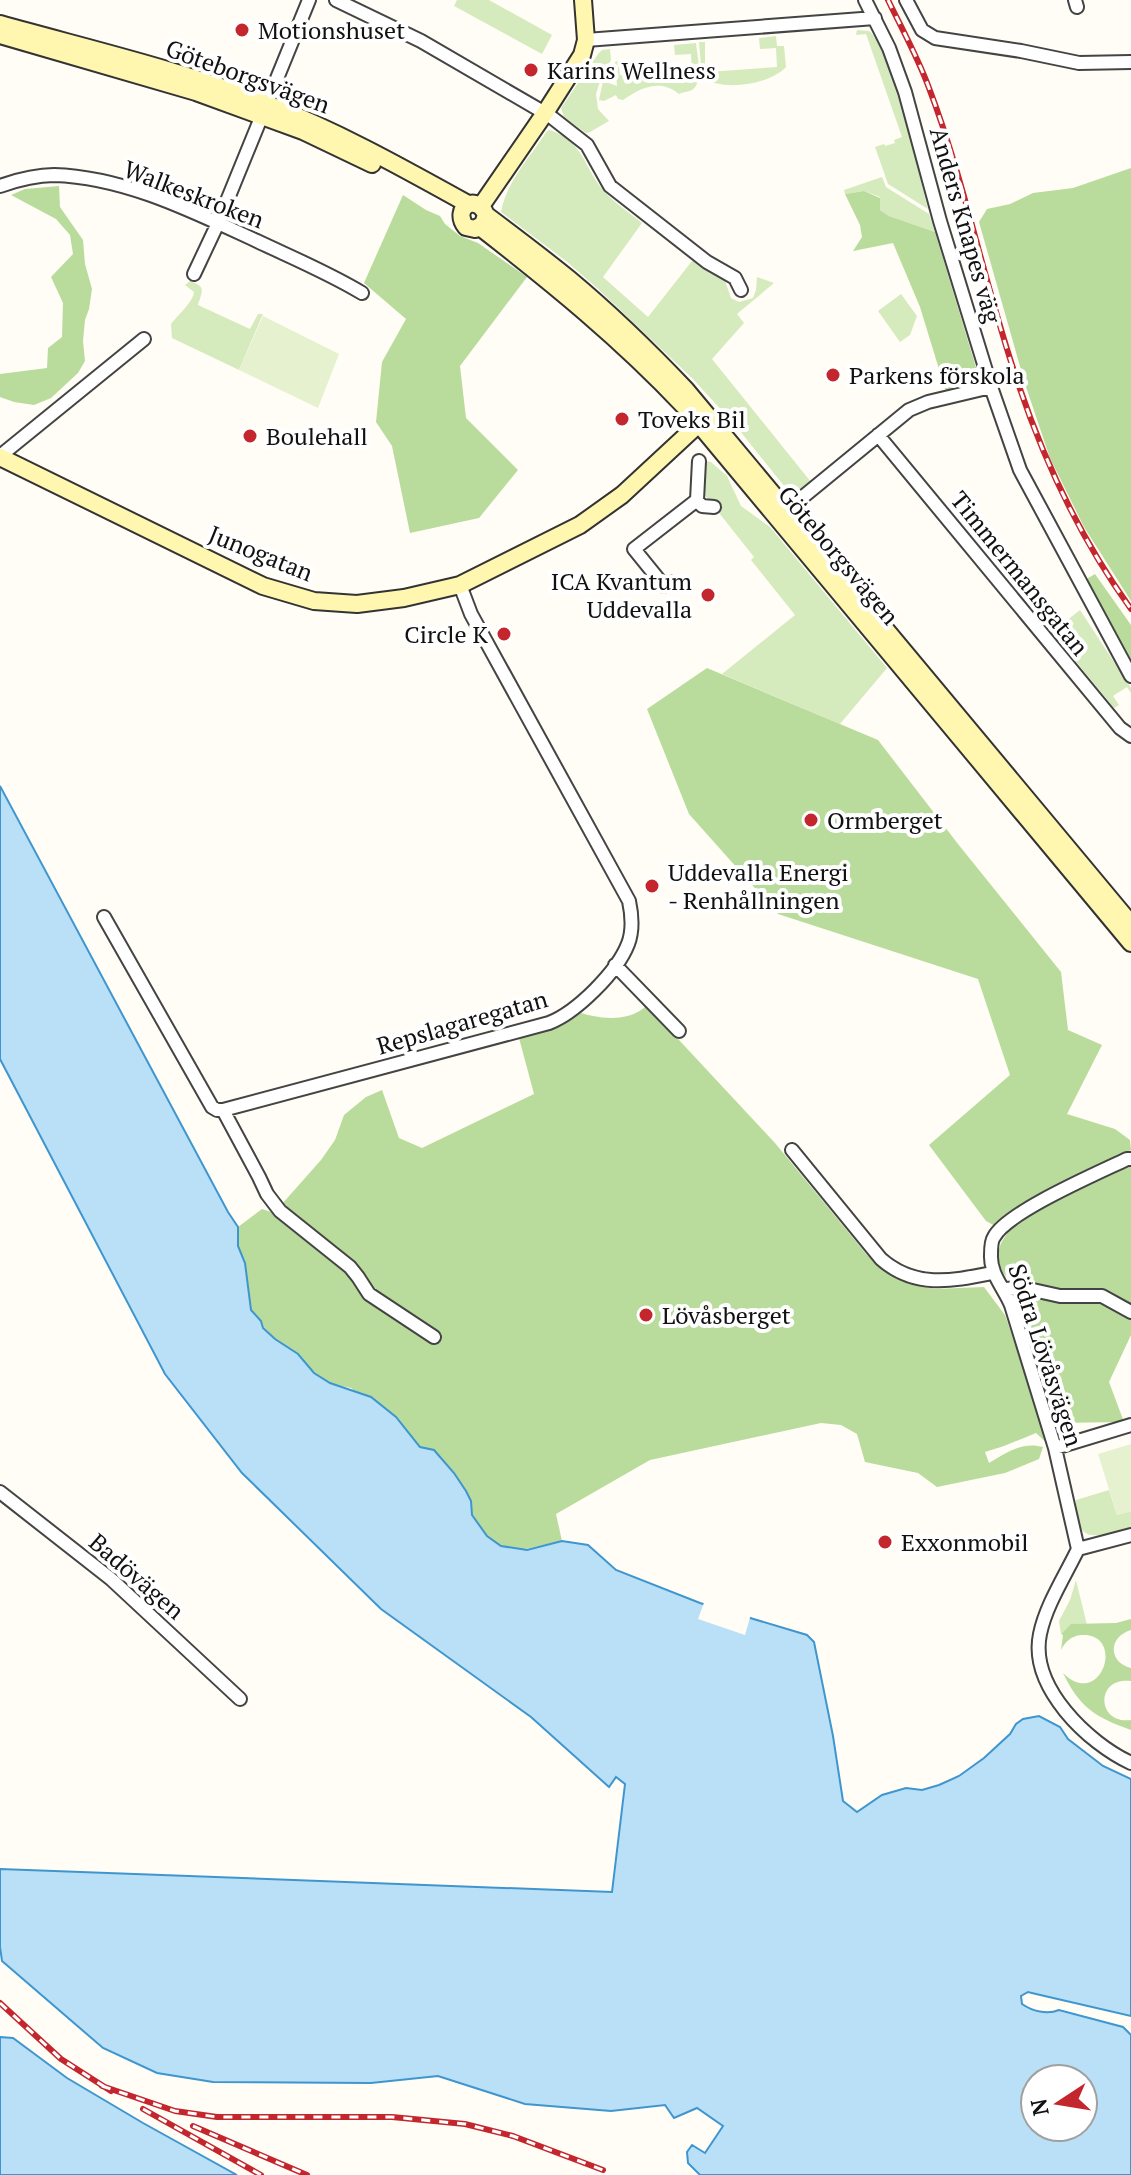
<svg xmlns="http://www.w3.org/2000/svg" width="1131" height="2175" font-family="'PT Serif',serif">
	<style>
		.green { fill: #d5ebbd }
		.forest { fill: #b9dc9c }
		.pitch { fill: #e6f2cf }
		.water { fill: #b9e0f7; stroke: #3f96cf; stroke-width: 2; fill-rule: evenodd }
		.pier { fill: #fffdf5 }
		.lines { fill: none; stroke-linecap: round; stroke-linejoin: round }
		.street-casing { stroke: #444; stroke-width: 16 }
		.secondary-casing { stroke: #333; stroke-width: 20 }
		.street { stroke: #fff; stroke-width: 12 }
		.secondary { stroke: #fff6b0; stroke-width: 16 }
		.rail-casing { stroke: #c4262e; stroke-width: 6 }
		.rail { stroke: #fff; stroke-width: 3; stroke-dasharray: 9; stroke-linecap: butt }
		.poi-dot { fill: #c4262e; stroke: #fff; stroke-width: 3 }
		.labels { text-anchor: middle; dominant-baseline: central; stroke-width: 8; stroke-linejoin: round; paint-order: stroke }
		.poi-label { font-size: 24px; fill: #111; stroke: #fff; text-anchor: start }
		.street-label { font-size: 24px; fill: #111; stroke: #fff }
	</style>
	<rect width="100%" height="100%" fill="#fffdf5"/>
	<!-- green -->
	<path class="green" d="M457,0h32l63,35 -10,19 -88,-48z
		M857,30l12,1c23,18 51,145 59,178l-40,-25 -13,-37 9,-3 1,2 10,-3 -1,-3 8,-3 -36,-103 -10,1z
		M776,36l1,10h7l2,21c-17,18 -64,25 -84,10l-3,-35h6v26h2l1,4 69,-5 -1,-19 -16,1 -1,-11z
		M696,43c1,12 8,39 -4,47 -2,1 -11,3 -13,4 -19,-16 -39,-6 -56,6l-5,-1 -2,-4 -12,6 -5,-1 4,-19 14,5 -2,-24 3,-1 2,14h2l1,4 69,-6 -1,-19 -16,1 -1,-10z
		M610,49l1,11 -9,15 -6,19 2,15 11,12 -19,11 -4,1 -22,-16 -3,-9 37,-54 4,-4z
		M550,130c34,12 33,36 53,60 11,13 26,22 39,33l-39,54 45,40 44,-56h5l27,17 7,20 8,4 14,-4 3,-8 1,-13 17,6 -37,31 7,9 -32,36 99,123 -18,15 -57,-71 -43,-47 -97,-92 -30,-26 -65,-49c5,-30 30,-56 46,-81z
		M882,177l4,10 43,27 6,18 -46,-16 -9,-6v-13l-16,-6 -19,3 -1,-4z
		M190,281c17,6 12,10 8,24l52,24 8,-15h5l-24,56 -67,-32 -1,-14c7,-9 22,-22 23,-32l-9,-7z
		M901,294l16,22 -7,19 -10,7 -22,-31z
		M705,461l6,1 16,14 14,30 29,21 117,141 -47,56 -118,-50 73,-59 -44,-55 3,-3 -50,-63z
		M1080,610l51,78v5l-4,-6 -14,9 6,9 -5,3 -62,-76z
		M1109,1490l8,25 14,-4v16c-33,9 -56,21 -55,-27z
		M1076,1580l11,45h-16l-10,9 -2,-13 11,-21z"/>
	<!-- forest -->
	<path class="forest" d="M1131,168v433l-47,-74 -34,-69 -25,-74 -46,-162 8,-13 23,-5 23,-11 40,-5z
		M59,186l1,21 23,33 2,24 7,25 -3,20 -4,11 -2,21 2,20 -7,12 -27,25 -17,7 -20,-3 -14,-5v-23l47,-6 1,-20 14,-11 1,-34 -12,-26 22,-23 -3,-19 -14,-16 -45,-24 14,-6z
		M864,191l16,7v12l9,6 46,16 46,152 -35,8 -26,-85 -27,-64 -40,8 9,-14 -2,-12 -15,-31z
		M403,195l23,15 14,6 5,8 15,12 18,7 49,34 -67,89 6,52 52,52 -39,48 -69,15 -18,-87 -16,-24 6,-60 24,-43 -42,-36z
		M1095,574l36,51v42l-46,-87z
		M707,668l171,72 80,104 103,128 7,58 34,15 -35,69 48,15 15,11 1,10 -120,61 -16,15 -9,-5 -57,-76 81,-70 -32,-96 -200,-65 -89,-100 -42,-105z
		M645,1007l34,33 96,103 92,112 21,17 25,12 21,5 50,-2 21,28 46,132 -15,-14 -32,13 -19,6 4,11c17,-10 34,-22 54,-16l-4,12 -34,14 -68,14 -19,-14 -53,-11 -8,-28 -16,-9 -20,-2 -171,37 -94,54 6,27 -46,10 -15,-5 -14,-10 -15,-21 -1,-14 -17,-28 -34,-26 -69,-59 -22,-5 -15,-10 -16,-19 -23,-15 -12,-12 -2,-6 -10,-11 -6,-47 -8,-18 1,-18 24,-18 12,4 47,-53 14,-20 9,-25 22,-18 16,-7 17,48 23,10 112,-54 -15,-56 37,-10 25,-15c20,6 47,9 64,-6z
		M1127,1163h4v145l-118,-25 -10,-10 -6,-17 4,-13 14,-22z
		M1027,1293l73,5 31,19v18l-22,47 15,40 -68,1 -39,-118z
		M1131,1619v11c-23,7 -23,32 0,38v13c-36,-5 -35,44 0,39v10c-36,-13 -51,-22 -68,-57 38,38 64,-41 18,-38 -10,1 -16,7 -20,15l2,-15 -2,-1 10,-10 45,-1z"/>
	<!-- pitch -->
	<path class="pitch" d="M263,316l76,38 -21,54 -79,-38z
		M1131,1444v67l-14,4 -19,-61z"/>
	<!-- water -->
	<path class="water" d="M0,786l228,426 10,15v19l7,17 6,47 10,11 2,7 12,11 23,15 16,19 16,10 41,14 25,20 24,30 14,3 20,23 12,18 5,10 1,14 15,21 14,10 26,4 35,-9 26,4 28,25 84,33 107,32 7,7 19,94 10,65 14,11 25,-17 24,-7 16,2 17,-5 20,-9 25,-18 26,-24 6,-10 7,-5 16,-3 21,11 8,12 35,27 28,13v237l-95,-22 -8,-2 -7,4 1,8c10,7 25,11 37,6l64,17 8,8v140h-431l-12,-12 -1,-11 5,-7 13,8 18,-27 -26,-18 -23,10 -9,-13 -54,6 -86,-7 -87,-28 -67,7 -158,-1 -56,-9 -54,-25 -101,-87 -2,-14v-78l612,23 13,-108 -9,-7 -7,10 -78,-70 -150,-108 -139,-136 -77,-99 -165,-315zM1035,2079h48v48h-48z
		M0,2037l13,1 54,40 76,45 94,52h-237z"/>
	<!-- pier -->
	<path class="pier" d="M705,1600l46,14 -6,21 -47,-16z"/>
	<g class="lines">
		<!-- street casing -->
		<g class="street-casing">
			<path id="street" d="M336,0l85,41 129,75 37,29 23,41 97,76 28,16 6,12
				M865,0l24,48 16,44 35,129 51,166 29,83 111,206
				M906,0l16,30 13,8 86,13 58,12 52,-1
				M1075,0l2,7
				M586,40l289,-22
				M0,186c17,-6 35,-11 54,-11 71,2 140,37 203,66 36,17 72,32 105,52
				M194,274l24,-51 91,-223
				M878,435l218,264 24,29 11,8
				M0,456l144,-117
				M697,500l5,6 12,1
				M787,510l122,-100 19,-8 63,-15
				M670,582l-6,4 -30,-37 63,-49 2,-39
				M104,917l108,190 5,3h6l326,-87c28,-11 68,-51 79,-79 5,-13 4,-29 1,-43l-158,-287 -11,-29
				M615,965l64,66
				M223,1110l36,67 8,17 13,17 70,56 8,10 11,17 65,43
				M792,1150l89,109c34,30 71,22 111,14
				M1004,1289l20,-1 36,8h42l29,16
				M1055,1448l76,-23
				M0,1492l111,87 129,120
				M1131,1535l-53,14c-13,27 -32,56 -38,85 -11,53 48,109 91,129
				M1078,1549l-23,-101 -44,-143c-7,-17 -21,-31 -20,-50 0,-5 0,-14 3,-18 13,-25 104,-64 133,-78h4"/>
		</g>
		<!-- secondary casing -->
		<g class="secondary-casing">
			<path id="secondary" d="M0,24c89,25 181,46 267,80 70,27 136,64 201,100
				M0,35l196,57 107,39 69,33
				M481,206l64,-93 37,-58 4,-15 -3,-40
				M486,215l-3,9 -8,5 -9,-2c-15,-19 11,-35 20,-12 28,21 56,42 83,64 42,35 80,72 117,111l445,534
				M480,227c72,56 141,112 204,179l447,537
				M0,457l263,129 51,15 43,3 47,-6 56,-13 120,-60 42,-30 82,-76"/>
		</g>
		<!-- street -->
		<use href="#street" class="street"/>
		<!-- secondary -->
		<use href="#secondary" class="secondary"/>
		<!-- rail casing -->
		<g class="rail-casing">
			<path id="rail" d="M888,0c14,29 30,58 41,88 37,97 56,200 90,298 27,80 63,155 112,223
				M0,2003l61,56 50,32
				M102,2086l73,25 42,6h175l73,7 48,12 90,34
				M143,2109l118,66
				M193,2126l114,49"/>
		</g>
		<!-- rail -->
		<use href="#rail" class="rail"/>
	</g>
	<!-- markers -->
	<g class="poi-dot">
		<circle cx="242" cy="30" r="8"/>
		<circle cx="531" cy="70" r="8"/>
		<circle cx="833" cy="375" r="8"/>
		<circle cx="622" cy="419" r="8"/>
		<circle cx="250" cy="436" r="8"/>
		<circle cx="708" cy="595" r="8"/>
		<circle cx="504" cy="634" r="8"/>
		<circle cx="811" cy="820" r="8"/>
		<circle cx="652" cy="886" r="8"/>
		<circle cx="646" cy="1315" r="8"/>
		<circle cx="885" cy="1542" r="8"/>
	</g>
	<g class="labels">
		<!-- poi labels -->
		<g class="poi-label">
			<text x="258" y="30">Motionshuset</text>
			<text x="547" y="70">Karins Wellness</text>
			<text x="849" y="375">Parkens förskola</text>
			<text x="638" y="419">Toveks Bil</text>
			<text x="266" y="436">Boulehall</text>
			<text x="692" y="581" text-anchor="end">ICA Kvantum<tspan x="692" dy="28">Uddevalla</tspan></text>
			<text x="488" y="634" text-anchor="end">Circle K</text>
			<text x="827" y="820">Ormberget</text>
			<text x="668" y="872">Uddevalla Energi<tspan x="668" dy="28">- Renhållningen</tspan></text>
			<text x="662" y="1315">Lövåsberget</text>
			<text x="901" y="1542">Exxonmobil</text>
		</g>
		<!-- street labels -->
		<g class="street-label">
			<text transform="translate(248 76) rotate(20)">Göteborgsvägen</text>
			<text transform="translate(194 194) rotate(21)">Walkeskroken</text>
			<text transform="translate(966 225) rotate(74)">Anders Knapes väg</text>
			<text transform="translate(261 553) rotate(22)">Junogatan</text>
			<text transform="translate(839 555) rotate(50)">Göteborgsvägen</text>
			<text transform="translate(1020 573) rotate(51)">Timmermansgatan</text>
			<text transform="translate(462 1022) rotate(-16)">Repslagaregatan</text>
			<text transform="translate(1046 1355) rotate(72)">Södra Lövåsvägen</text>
			<text transform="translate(137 1576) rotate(41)">Badövägen</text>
		</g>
	</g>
	<!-- north arrow -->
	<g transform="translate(1059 2103) rotate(258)"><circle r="38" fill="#ffffff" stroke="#a0a0a0" stroke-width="2"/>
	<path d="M0-6L14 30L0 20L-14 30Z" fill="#c4262e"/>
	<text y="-12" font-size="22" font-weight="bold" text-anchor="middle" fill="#111111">N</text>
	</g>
</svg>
